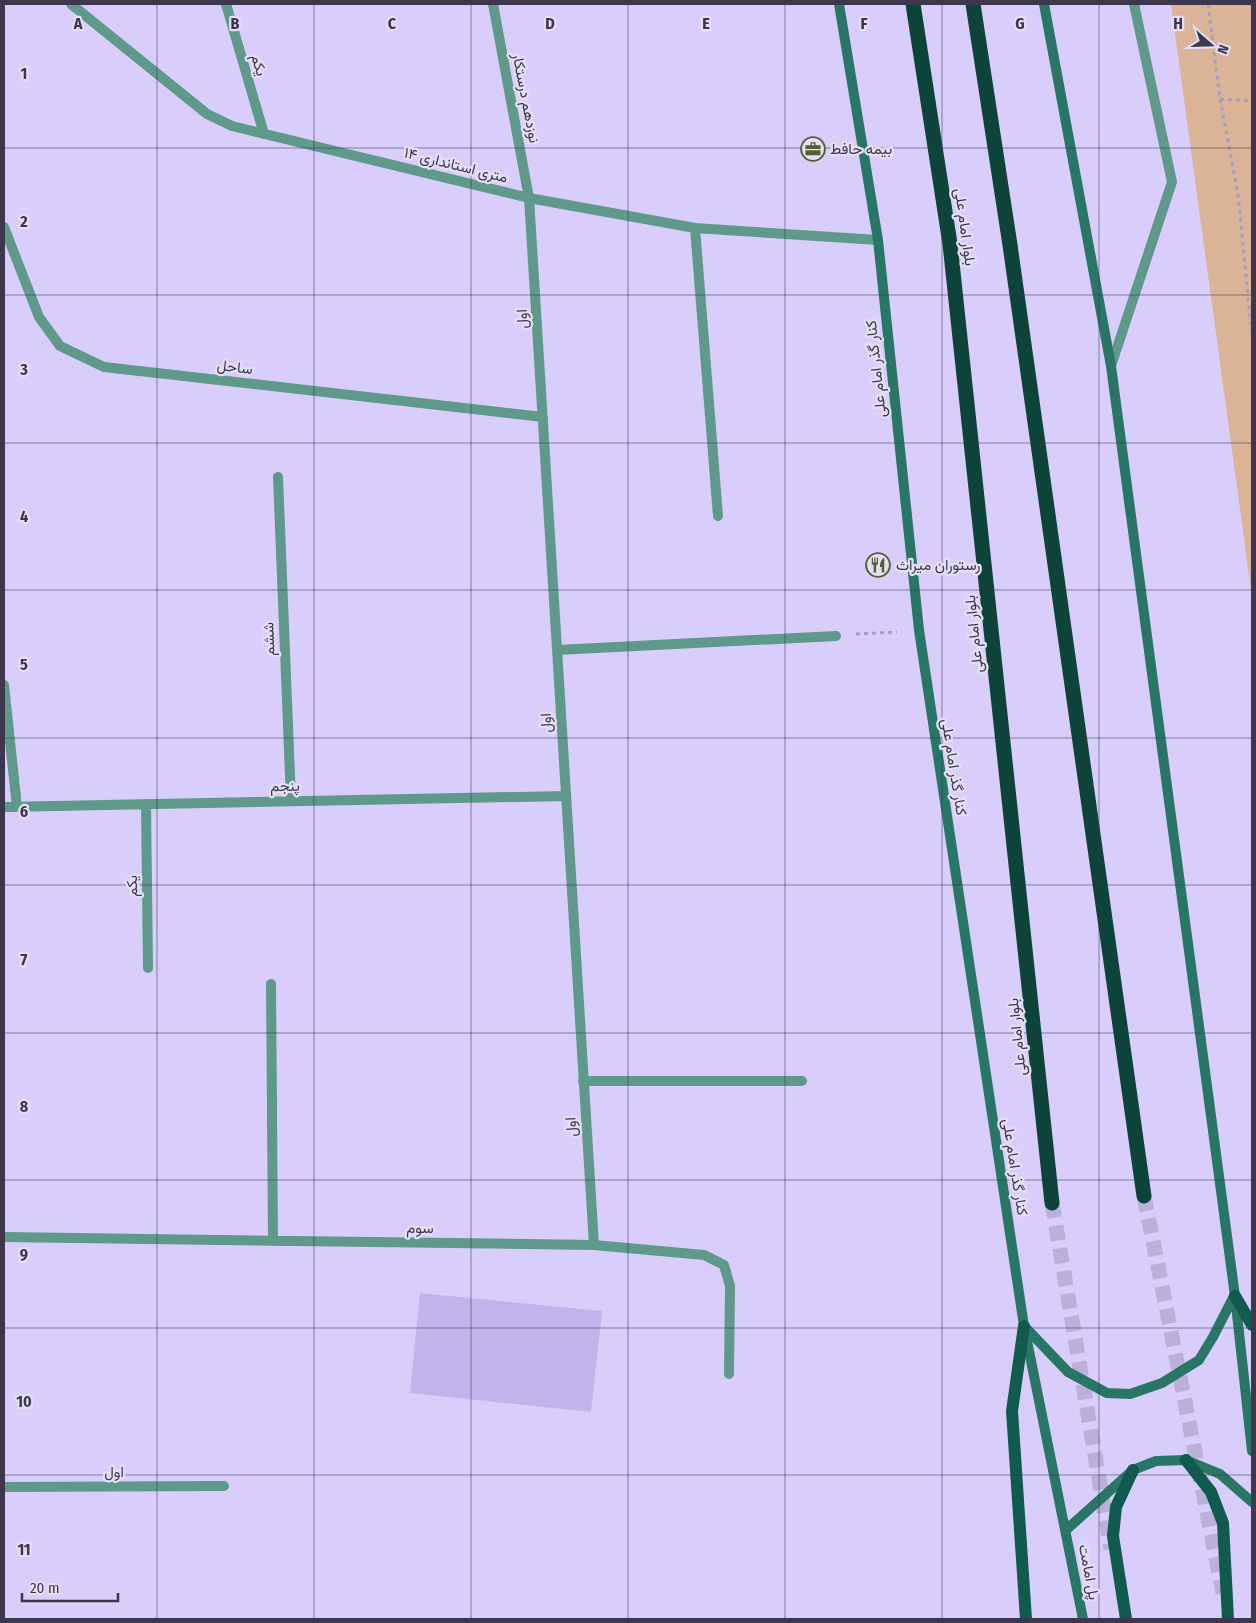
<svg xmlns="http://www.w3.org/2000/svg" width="1256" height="1623" font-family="'Fira Sans Condensed',Vazirmatn,sans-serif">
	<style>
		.green { fill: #dbb397 }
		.building { fill: #c2b4eb }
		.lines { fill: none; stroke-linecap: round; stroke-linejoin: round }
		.highway-tunnel { stroke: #bab0d8; stroke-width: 15; stroke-dasharray: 15 8; stroke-linecap: butt }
		.path { stroke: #a69dc3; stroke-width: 3; stroke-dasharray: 4 4; stroke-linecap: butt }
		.lane { stroke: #5e998a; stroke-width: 10 }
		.street { stroke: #5e998a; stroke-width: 10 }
		.secondary { stroke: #2a7666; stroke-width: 10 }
		.primary { stroke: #105b4d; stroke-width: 12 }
		.highway { stroke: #0d4338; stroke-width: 15 }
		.grid { fill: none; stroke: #3c374d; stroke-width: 1; stroke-opacity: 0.55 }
		.labels { text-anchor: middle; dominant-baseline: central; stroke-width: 4.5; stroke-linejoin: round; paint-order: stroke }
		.street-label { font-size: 15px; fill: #3c374d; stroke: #e4dff6 }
		.poi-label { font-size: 15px; fill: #3c374d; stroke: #e4dff6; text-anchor: start }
		.grid-label { font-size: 16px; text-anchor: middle; font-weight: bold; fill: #3c374d; stroke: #e4dff6; stroke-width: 4.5; stroke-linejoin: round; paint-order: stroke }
	</style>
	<rect width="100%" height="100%" fill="#d9cefb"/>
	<!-- green -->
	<path class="green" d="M1171,4h81v593z"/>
	<!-- building -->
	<path class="building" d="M420,1293l182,18 -11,101 -181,-19z"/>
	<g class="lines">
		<!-- highway-tunnel -->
		<path class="highway-tunnel" d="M1144,1196l79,397
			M1052,1203l59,346"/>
		<!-- path -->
		<path class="path" d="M1208,4l12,95 18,95 14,142
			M1220,99l32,2
			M856,634l41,-2"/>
		<!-- lane -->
		<path class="lane" d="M1111,366l61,-184 -38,-178"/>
		<!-- street -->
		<path class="street" d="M71,4l136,110 25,12 297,72 166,30 183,12
			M226,4l38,130
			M493,4l36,194 65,1047
			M4,227l35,90 21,29 44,21 439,50
			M695,228l23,288
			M278,477l13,324
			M557,650l279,-14
			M4,685l13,122
			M146,804l2,164
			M4,807l562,-11
			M271,984l2,257
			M583,1081h219
			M4,1237l590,8 110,10 20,10 6,21 -1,88
			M4,1487l220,-1"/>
		<!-- secondary -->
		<path class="secondary" d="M839,4l39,236 41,390 105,696 59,293
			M1044,4l67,362 124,930 17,155
			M1025,1327l43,45 39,21 23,1 32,-11 37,-23 14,-23 21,-41
			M1066,1530l67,-60 23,-9 30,-1 34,14 32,28"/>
		<!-- primary -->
		<path class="primary" d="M1235,1296l17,29
			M1024,1326l-12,85 14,208
			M1186,1460l25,32 12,31 5,96
			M1126,1619l-13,-83 3,-29 17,-37"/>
		<!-- highway -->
		<path class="highway" d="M913,4l37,240 102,959
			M973,4l37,241 134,951"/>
	</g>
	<!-- grid -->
	<path class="grid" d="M157,4v1615M314,4v1615M471,4v1615M628,4v1615M785,4v1615M942,4v1615M1099,4v1615M4,148h1248M4,295h1248M4,443h1248M4,590h1248M4,738h1248M4,885h1248M4,1033h1248M4,1180h1248M4,1328h1248M4,1475h1248"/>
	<!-- icons -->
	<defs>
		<g id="office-ring" transform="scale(1.25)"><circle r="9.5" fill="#e4dff6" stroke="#575e2d" stroke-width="1.5"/><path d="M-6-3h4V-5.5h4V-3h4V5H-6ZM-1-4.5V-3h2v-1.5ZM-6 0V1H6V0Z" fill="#575e2d"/></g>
		<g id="restaurant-ring" transform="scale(1.25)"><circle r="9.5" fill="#e4dff6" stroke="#575e2d" stroke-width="1.5"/><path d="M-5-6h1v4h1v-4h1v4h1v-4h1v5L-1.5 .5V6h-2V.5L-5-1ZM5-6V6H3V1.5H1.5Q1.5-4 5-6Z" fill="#575e2d"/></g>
	</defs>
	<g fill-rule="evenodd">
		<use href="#office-ring" x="813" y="149"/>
		<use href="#restaurant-ring" x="878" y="565"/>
	</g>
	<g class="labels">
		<!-- street labels -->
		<g class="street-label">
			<text transform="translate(259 65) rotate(73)">یکم</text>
			<text transform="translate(526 98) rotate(79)">نوزدهم درستکار</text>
			<text transform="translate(456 165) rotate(14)">۱۴ متری استانداری</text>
			<text transform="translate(965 227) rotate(82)">بلوار امام علی</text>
			<text transform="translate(522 319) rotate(-93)">اول</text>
			<text transform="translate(235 367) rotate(7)">ساحل</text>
			<text transform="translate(876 369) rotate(-96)">کنار گذر امام علی</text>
			<text transform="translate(974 634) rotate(-96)">بلوار امام علی</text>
			<text transform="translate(269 639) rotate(-92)">ششم</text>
			<text transform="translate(546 723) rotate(-93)">اول</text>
			<text transform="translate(954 767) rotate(81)">کنار گذر امام علی</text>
			<text transform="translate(285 786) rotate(-1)">پنجم</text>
			<text transform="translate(132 886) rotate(-91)">یکم</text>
			<text transform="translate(1017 1037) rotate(-96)">بلوار امام علی</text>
			<text transform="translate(571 1127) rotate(-94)">اول</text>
			<text transform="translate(1015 1167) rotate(81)">کنار گذر امام علی</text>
			<text transform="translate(420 1228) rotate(1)">سوم</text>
			<text x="114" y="1472">اول</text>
			<text transform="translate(1089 1572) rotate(79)">پل امامت</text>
		</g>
		<!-- poi labels -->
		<g class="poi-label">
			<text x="830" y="149">بیمه حافط</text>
			<text x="896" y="565">رستوران میراث</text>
		</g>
	</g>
	<g class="grid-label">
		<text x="78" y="29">A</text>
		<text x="235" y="29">B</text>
		<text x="392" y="29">C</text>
		<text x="550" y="29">D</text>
		<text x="706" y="29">E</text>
		<text x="864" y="29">F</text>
		<text x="1020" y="29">G</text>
		<text x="1178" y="29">H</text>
		<text x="24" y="79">1</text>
		<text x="24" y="227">2</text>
		<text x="24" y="375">3</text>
		<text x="24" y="522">4</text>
		<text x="24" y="670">5</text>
		<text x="24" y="817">6</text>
		<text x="24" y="965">7</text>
		<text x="24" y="1112">8</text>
		<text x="24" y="1260">9</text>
		<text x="24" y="1407">10</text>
		<text x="24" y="1555">11</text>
	</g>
	<!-- border -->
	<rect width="1256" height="1623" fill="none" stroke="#3c374d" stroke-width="10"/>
	<!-- north arrow -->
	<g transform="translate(1211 45) rotate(110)" stroke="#e4dff6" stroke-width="4" paint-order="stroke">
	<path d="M0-4L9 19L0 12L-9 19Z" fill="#3c374d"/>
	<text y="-8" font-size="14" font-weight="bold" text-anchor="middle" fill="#3c374d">N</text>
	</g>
	<!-- scale -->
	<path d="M22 1593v8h96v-8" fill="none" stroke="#3c374d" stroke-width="2.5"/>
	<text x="30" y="1593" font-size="15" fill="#3c374d" stroke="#e4dff6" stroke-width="4" paint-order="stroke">20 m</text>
</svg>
